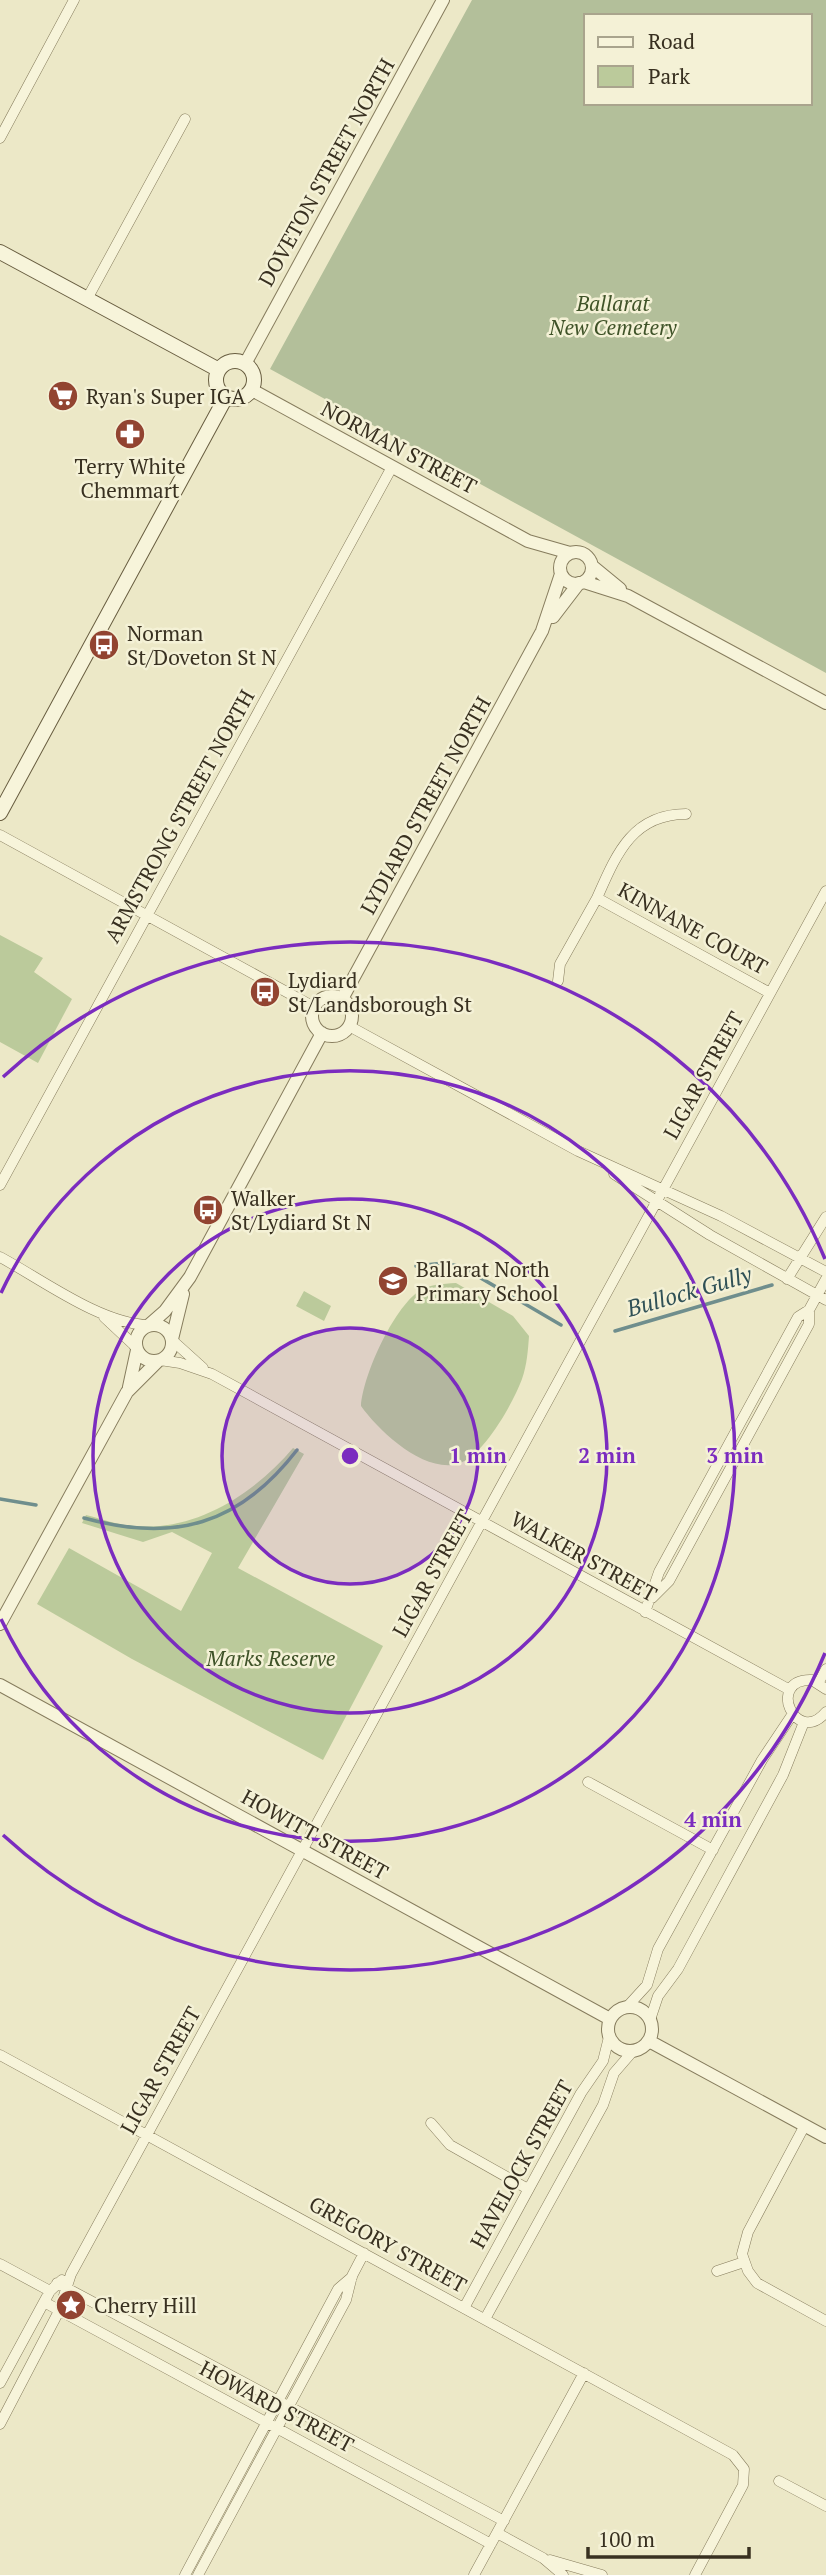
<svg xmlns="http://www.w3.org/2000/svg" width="826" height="2575" font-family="'PT Serif',serif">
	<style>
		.green { fill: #bbca9b }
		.cemetery { fill: #b3bf9a; fill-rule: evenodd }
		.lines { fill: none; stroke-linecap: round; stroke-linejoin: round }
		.stream { stroke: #6f8e8d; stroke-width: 3.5 }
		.minor-casing { stroke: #867c5d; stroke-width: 11 }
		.tertiary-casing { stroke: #867c5d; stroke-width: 14 }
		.secondary-casing { stroke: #685d40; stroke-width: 16 }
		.minor { stroke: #f7f4da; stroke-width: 10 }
		.tertiary { stroke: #f7f4da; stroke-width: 12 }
		.secondary { stroke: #f7f4da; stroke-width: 14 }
		.ring { fill: none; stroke: #7b2cbf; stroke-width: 3.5 }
		.labels { text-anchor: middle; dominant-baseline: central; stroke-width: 5; stroke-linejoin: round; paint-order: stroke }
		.street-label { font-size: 21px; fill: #383020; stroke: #f4f1d6 }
		.park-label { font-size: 21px; font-style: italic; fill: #3f5328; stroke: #f4f1d6 }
		.poi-label { font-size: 21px; fill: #383020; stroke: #f4f1d6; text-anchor: start }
		.water-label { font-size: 23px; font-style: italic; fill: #305156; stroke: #f4f1d6 }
		.centre { fill: #7b2cbf; stroke: #f4f1d6; stroke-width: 3.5 }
		.ring-label { font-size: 21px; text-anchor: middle; font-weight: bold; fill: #7b2cbf; stroke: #f4f1d6; stroke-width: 5; stroke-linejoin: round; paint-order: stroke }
	</style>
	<rect width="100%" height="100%" fill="#ece8c7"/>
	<!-- green -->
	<path class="green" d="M0,935l43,23 -9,14 38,27 -34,64 -38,-21z
		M456,1283l57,33 16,20c-1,14 -2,29 -7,43 -9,24 -38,77 -64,85 -35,9 -79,-33 -97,-58 2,-31 32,-97 58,-115 10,-7 24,-7 37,-8z
		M304,1291l27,15 -7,15 -28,-15z
		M293,1448l11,6 -66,114 145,78 -60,114 -191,-101 -95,-55 32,-56 112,63 31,-58 -40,-21 -29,10 -61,-19 4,-8c16,4 32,10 48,11 62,6 121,-33 159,-78z"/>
	<!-- cemetery -->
	<path class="cemetery" d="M472,0h354v673l-556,-304zM586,16h224v87h-224z"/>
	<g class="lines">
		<!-- stream -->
		<path class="stream" d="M416,1266l28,-3 18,4 99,58
			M615,1331l157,-46
			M0,1499l36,6
			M84,1518c90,25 155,7 213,-68"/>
		<!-- minor casing -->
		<g class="minor-casing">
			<path id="minor" d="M0,138l74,-138
				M87,299l98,-180
				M686,814c-54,0 -70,41 -89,84l173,95
				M0,835l314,172
				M558,981l2,-17 37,-66
				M349,1026l229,125 143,65 105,56
				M614,1174l96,61 116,65
				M0,1185l392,-718
				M0,1257c41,22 101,67 148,68
				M787,1279l39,-62
				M104,1317l31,29
				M172,1340l31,28
				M160,1360l20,3 32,11 578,316
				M652,1598l17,-17 140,-257v-14l17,-31
				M645,1612l14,-40 139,-255 11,-7
				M819,1682l7,-13
				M826,1689l-14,-9c-47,-2 -16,68 14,32
				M588,1782l125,68
				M626,2008l21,-23 11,-36 104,-189 30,-45
				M650,2020l8,-24 20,-27 105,-194 21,-53
				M0,2055l733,400 11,14 -1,16 -48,90
				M431,2123l19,22 78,44
				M805,2125l-57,107 -6,22 6,17 9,12 69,38
				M0,2264l50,27
				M717,2271l27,-9
				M57,2283l447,238
				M44,2302l447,242
				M464,2308l117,-215 22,-32 6,-24
				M485,2319l118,-214 11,-32 19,-22
				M0,2383l50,-92 12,-11
				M0,2424l59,-113 12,-37 755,-1383
				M779,2481l47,25
				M497,2533l46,25 20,17
				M550,2560l52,15
				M185,2575l153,-286 14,-12
				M198,2575l148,-275 6,-24 12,-23
				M474,2575l110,-202"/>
		</g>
		<!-- tertiary casing -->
		<g class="tertiary-casing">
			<path id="tertiary" d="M245,364l198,-364
				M252,390l276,151 42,12
				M560 568a16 16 0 1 1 32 0a16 16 0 1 1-32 0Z
				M592,566l28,23
				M584,582l44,14 198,107
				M553,617l26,-34
				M312 1016a20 20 0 1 1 40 0a20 20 0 1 1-40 0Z
				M342,999l200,-368 19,-57
				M136 1343a18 18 0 1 1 36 0a18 18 0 1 1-36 0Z
				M149,1325l16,-14 25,-34 132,-244
				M172,1339l11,-45
				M129,1387l8,-37
				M0,1624l127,-232 31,-31
				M0,1685l610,334
				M608 2029a22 22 0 1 1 44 0a22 22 0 1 1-44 0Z
				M649,2041l177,96"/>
		</g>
		<!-- secondary casing -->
		<g class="secondary-casing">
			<path id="secondary" d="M0,252l219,118
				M216 380a19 19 0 1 1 38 0a19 19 0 1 1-38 0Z
				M0,813l226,-416"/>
		</g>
		<!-- minor -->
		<use href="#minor" class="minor"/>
		<!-- tertiary -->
		<use href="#tertiary" class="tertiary"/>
		<!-- secondary -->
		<use href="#secondary" class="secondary"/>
	</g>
	<!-- distance rings -->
	<circle cx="350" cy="1456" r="128" fill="#7b2cbf" fill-opacity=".12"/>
	<g class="ring">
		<circle cx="350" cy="1456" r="128"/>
		<circle cx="350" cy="1456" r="257"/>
		<path d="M1 1293A385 385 0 1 1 1 1619"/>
		<path d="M825 1653A514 514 0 0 1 3 1835M3 1077A514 514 0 0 1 825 1259"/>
	</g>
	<!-- icons -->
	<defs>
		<g id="supermarket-disc" transform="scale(1.575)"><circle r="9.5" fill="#924431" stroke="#f4f1d6"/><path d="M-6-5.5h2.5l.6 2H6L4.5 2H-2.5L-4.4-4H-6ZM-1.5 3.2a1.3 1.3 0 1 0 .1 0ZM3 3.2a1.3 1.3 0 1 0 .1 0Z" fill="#fff"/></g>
		<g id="pharmacy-disc" transform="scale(1.575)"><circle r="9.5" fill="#924431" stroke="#f4f1d6"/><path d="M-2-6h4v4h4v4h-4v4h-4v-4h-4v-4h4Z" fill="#fff"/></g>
		<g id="bus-disc" transform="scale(1.575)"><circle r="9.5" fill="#924431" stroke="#f4f1d6"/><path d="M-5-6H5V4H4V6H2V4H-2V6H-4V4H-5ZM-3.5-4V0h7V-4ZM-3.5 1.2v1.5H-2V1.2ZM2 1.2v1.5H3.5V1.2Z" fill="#fff"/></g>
		<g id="school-disc" transform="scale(1.575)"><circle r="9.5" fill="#924431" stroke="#f4f1d6"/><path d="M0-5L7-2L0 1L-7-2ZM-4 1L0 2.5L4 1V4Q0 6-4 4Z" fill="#fff"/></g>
		<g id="sight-disc" transform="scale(1.575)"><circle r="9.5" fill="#924431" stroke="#f4f1d6"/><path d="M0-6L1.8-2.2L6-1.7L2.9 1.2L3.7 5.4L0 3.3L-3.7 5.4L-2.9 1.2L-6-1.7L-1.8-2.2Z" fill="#fff"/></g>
	</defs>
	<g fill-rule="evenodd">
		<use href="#supermarket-disc" x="63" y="396"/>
		<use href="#pharmacy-disc" x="130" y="434"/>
		<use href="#bus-disc" x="104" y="645"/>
		<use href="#bus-disc" x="265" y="992"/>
		<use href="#bus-disc" x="208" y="1210"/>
		<use href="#school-disc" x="393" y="1281"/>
		<use href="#sight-disc" x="71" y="2305"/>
	</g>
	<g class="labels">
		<!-- street labels -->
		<g class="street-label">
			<text transform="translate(326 172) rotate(-61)">DOVETON STREET NORTH</text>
			<text transform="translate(399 447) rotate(28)">NORMAN STREET</text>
			<text transform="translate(425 805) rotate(-61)">LYDIARD STREET NORTH</text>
			<text transform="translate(179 816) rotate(-61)">ARMSTRONG STREET NORTH</text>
			<text transform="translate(693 928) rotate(29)">KINNANE COURT</text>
			<text transform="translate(703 1075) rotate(-61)">LIGAR STREET</text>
			<text transform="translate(584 1556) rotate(29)">WALKER STREET</text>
			<text transform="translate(432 1573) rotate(-61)">LIGAR STREET</text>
			<text transform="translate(315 1834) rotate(29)">HOWITT STREET</text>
			<text transform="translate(160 2070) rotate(-61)">LIGAR STREET</text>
			<text transform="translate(521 2164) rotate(-61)">HAVELOCK STREET</text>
			<text transform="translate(388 2244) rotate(29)">GREGORY STREET</text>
			<text transform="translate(277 2406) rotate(28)">HOWARD STREET</text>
		</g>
		<!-- park labels -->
		<g class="park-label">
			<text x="613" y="303">Ballarat<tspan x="613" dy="24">New Cemetery</tspan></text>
			<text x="271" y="1658">Marks Reserve</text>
		</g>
		<!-- poi labels -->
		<g class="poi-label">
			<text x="86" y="396">Ryan's Super IGA</text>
			<text x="130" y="466" text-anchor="middle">Terry White<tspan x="130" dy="24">Chemmart</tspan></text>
			<text x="127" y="633">Norman<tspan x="127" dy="24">St/Doveton St N</tspan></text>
			<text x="288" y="980">Lydiard<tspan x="288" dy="24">St/Landsborough St</tspan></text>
			<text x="231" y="1198">Walker<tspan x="231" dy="24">St/Lydiard St N</tspan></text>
			<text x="416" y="1269">Ballarat North<tspan x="416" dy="24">Primary School</tspan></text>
			<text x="94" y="2305">Cherry Hill</text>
		</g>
		<!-- water labels -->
		<g class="water-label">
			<text transform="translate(689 1291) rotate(-16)">Bullock Gully</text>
		</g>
	</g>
	<circle cx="350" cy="1456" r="10" class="centre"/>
	<g class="ring-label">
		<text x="478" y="1463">1 min</text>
		<text x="607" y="1463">2 min</text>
		<text x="735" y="1463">3 min</text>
		<text x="713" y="1827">4 min</text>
	</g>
	<!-- legend -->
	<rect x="584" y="14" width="228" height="91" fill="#f4f1d6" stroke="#a9a48d" stroke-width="2"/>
	<rect x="598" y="37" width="35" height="10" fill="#f7f4da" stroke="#a9a48d" stroke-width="2"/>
	<text x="648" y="49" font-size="21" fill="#383020">Road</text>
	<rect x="598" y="66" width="35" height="21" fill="#bbca9b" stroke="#a9a48d" stroke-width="2"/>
	<text x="648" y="84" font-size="21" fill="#383020">Park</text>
	<!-- scale -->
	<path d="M588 2547v10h161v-10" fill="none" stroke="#383020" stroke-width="3.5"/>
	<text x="598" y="2547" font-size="21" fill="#383020" stroke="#f4f1d6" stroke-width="5" paint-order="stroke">100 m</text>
</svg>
